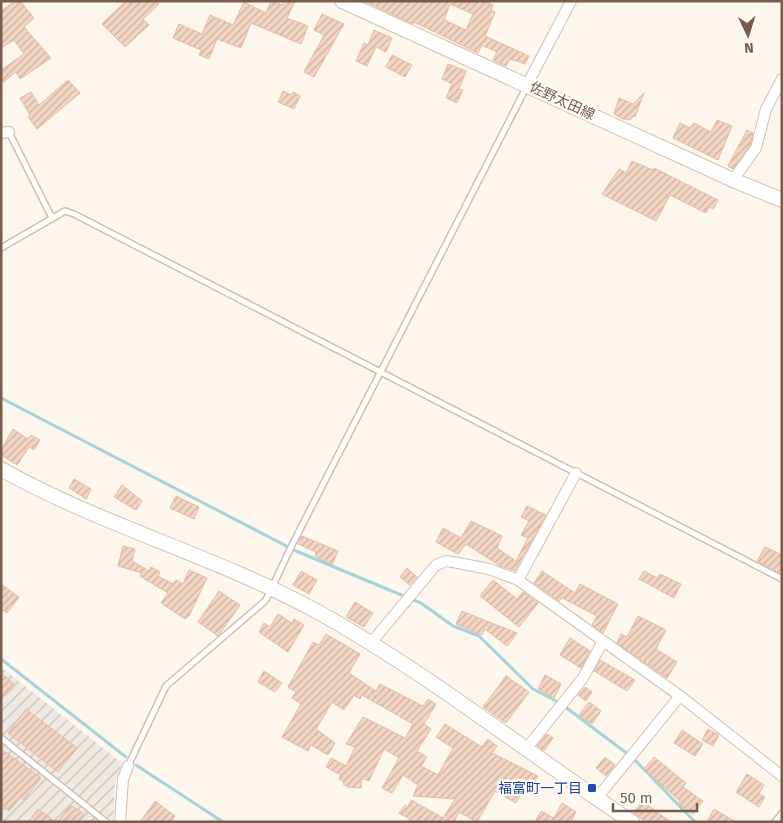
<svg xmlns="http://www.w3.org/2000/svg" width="783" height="823" font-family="'Fira Sans','Noto Sans JP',sans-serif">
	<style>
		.industrial { fill: url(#industrial-furrows) }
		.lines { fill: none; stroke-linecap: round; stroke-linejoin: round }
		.stream { stroke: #a5d3da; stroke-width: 3 }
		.building { fill: url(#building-hatch); stroke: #e6bba3; fill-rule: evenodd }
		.lane-casing { stroke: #d1beb0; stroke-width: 8 }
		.street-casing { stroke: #d1beb0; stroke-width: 12 }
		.secondary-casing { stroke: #d6c0b0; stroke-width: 16 }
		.lane { stroke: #fff; stroke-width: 5 }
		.street { stroke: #fff; stroke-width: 10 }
		.secondary { stroke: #fff; stroke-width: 14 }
		.transit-dot { fill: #1a4fb4; stroke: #fffaf3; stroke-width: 2 }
		.labels { text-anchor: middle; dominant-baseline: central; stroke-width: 4.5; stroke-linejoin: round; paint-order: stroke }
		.street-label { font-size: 14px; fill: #7a5c4d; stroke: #fffaf3 }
		.transit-label { font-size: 14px; fill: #164399; stroke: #fffaf3; text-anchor: end }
	</style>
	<defs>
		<pattern id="industrial-furrows" width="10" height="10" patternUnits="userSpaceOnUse" patternTransform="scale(1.25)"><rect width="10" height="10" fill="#efe9e4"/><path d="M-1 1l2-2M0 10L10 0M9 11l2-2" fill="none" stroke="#c7c0bb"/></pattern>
		<pattern id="building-hatch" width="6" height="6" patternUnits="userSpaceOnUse" patternTransform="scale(1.25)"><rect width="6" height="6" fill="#f3d5c3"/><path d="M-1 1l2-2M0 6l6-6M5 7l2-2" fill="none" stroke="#cab0a1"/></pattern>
	</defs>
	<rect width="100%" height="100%" fill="#fdf6ec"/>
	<!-- industrial -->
	<path class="industrial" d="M1,667l121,96 -7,20 -2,39h-112z"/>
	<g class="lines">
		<!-- stream -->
		<path class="stream" d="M1,398l295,153 110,46
			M411,599l10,4 32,23 26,10 54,53 27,14 73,55 62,64
			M1,659l125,98
			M136,765l87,57"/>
	</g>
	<!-- building -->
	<path class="building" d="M15,1h5l14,17 -10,9 27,31 -31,21 -4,-7 -15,12v-14l23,-16 -10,-14 -13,8v-37z
		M126,1h26l7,3 -16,15 6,6 -24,22 -23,-23z
		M271,1l12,4 1,-4h11l-8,17 21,8 -7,18 -50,-21 -10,25 -24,-9 -8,20 -10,-4 2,-5 -28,-12 6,-14 23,10 8,-19 23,10 11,-23 22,11z
		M364,1h120l9,4 -2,5 4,2 -10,24 44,20 -4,8 -15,-5 -4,7 -13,-6 4,-8 -15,-7 -4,8 -64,-31 -1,2zM450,4l23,10 -7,16 -22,-10z
		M322,14l22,10 -30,53 -10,-5 20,-37 -10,-5z
		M374,30l18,8 -6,14 -10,-5 -9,19 -11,-5 8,-18 4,2z
		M392,55l20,10 -7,12 -19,-10z
		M448,64l18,7 -7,18 4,1 -6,13 -11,-5 6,-14 -10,-5z
		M68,80l12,13 -43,36 -9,-12 2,-2 -10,-17 11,-6 8,13z
		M283,91l8,4 2,-3 7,4 -6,13 -16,-7z
		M644,93l-9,24 -1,-1 -4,4 -7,-1 -9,-5 5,-16 14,6z
		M717,120l15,6 -14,34 -45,-22 7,-15 10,5 4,-5 17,9z
		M747,130l6,3 -3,12 -17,24 -5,-3z
		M632,161l21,9 1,-2 64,32 -5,9 -4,-2 -3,6 -36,-18 -14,26 -54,-27 17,-25 7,4z
		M13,429l15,10 3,-4 9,5 -6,10 -5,-3 -12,18 -16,-10v-5z
		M74,479l17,10 -5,10 -17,-11z
		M122,485l20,16 -6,9 -22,-13z
		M176,496l23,11 -5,12 -24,-11z
		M527,506l19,9 -31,56 -15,-5 -34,-22 -8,10 -22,-12 7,-14 18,10 10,-17 31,15 -5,12 19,13 12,-23 -7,-3 8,-14 -8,-4z
		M302,536l36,15 -6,14 -17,-9 1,-4 -18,-8z
		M123,546l12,3 -3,12 17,10 2,-4 9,5 -2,4 15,8 3,-4 7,4 6,-14 18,8 -18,38 -4,3 -24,-16 7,-10 -28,-17 2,-3 -24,-7z
		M765,547l17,8v19l-25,-13z
		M407,568l10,9 -7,8 -10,-8z
		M301,571l16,9 -8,14 -16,-9z
		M542,571l33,22 5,-9 38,20 -15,29 -11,-8 5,-9 -35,-18 -3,3 -25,-18z
		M644,571l13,7 3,-4 21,10 -7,14 -35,-19z
		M493,580l24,19 6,-7 15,11 -19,24 -39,-31z
		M1,584l18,13 -12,16 -6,-4z
		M219,591l21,14 -22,31 -20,-14z
		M355,602l18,11 -9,14 -18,-10z
		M462,611l7,3 48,19 -10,13 -22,-17 -3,6 -26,-11z
		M278,614l14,9 2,-4 10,6 -16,27 -29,-20 5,-9 6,4z
		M638,616l28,14 -10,19 21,13 -10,16 -50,-35 4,-9 6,3z
		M326,634l34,20 -11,19 27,18 4,-7 43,22 5,-7 8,5 -12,20 7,5 -14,22 10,6 -6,9 17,9 15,-27 -17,-11 9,-13 37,23 6,-8 9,7 -5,7 46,23 -9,15 -5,-3 -8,15 -21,-12 -18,31 -18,-10 -5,10h-40l-15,-9 6,-8 3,2 3,-7 32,18 12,-19 -42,-3 5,-11 -15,-10 -11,18 -10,-5 17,-30 -15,-9 -15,32 -7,-3 -1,10 -13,-1 -5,-3 1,-2 -5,-3 2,-4 -15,-8 5,-9 15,8 9,-19 -9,-3 17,-27 42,21 8,-14 -51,-29 -2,4 -6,-4 -10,15 -12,-8 -16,27 19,14 -7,12 -17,-10 -3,6 -26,-14 19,-33 -9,-6 4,-6 -8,-5 25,-45 6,3z
		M570,638l20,13 -9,17 -21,-13z
		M600,660l35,20 -8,11 -33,-20z
		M264,671l18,12 -7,9 -17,-10z
		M1,673l13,11 -13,14z
		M545,675l16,9 -7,14 -16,-9z
		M506,676l23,16 -23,31 -23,-16z
		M585,687l7,5 -6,9 -8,-6z
		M589,702l12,9 -9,13 -13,-9z
		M26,709l51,39 -19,24 -50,-39z
		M708,729l11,6 -6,11 -11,-6z
		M682,730l21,14 -8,12 -21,-13z
		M547,734l6,4 -9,13 -7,-5z
		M1,749l40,29 -17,22 -3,-3 -12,14 -8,-6z
		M605,757l10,8 -9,11 -10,-8z
		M654,757l32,26 -3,4 20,14 -10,13 -15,-10 2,-3 -36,-32z
		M747,774l17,11 -5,9 6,3 -6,10 -23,-15z
		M155,801l20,15 -4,6h-31z
		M642,801l29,21h-25l-12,-9z
		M562,803l14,9 -5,10h-36l6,-11 13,7z
		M70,805l14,9 -6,8h-20z
		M38,809l18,13h-28z
		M714,809l22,13h-29z"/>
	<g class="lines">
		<!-- lane casing -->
		<g class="lane-casing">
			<path id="lane" d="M9,132l43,86
				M1,248l64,-37 9,3 708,365
				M1,738l105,84
				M128,766l38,-80 99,-85 3,-5 24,-51 235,-459
				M775,822l7,-9"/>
		</g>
		<!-- street casing -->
		<g class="street-casing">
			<path id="street" d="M527,85l44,-84
				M1,133l8,-1
				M733,180l23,-32 10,-39 16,-30
				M518,580l58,-107
				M370,644l66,-79 10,-4 7,1 36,7 29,11 162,116 102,80
				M526,749l57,-71 20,-37
				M597,798l83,-102
				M120,822l3,-43 5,-13"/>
		</g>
		<!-- secondary casing -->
		<g class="secondary-casing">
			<path id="secondary" d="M342,1l391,179 49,20
				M1,469c101,57 215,87 317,143 110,61 209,141 314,210"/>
		</g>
		<!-- lane -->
		<use href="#lane" class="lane"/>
		<!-- street -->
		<use href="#street" class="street"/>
		<!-- secondary -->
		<use href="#secondary" class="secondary"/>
	</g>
	<!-- markers -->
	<rect class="transit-dot" x="587" y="783" width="10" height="10" rx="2.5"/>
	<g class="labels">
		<!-- street labels -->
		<g class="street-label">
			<text transform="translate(562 101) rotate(25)">佐野太田線</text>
		</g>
		<!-- transit labels -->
		<g class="transit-label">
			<text x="582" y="788">福富町一丁目</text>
		</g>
	</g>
	<!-- border -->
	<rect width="783" height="823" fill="none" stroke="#7a5c4d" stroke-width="5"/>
	<!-- north arrow -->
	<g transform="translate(748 35) rotate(176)" stroke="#fffaf3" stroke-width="4" paint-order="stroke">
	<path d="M0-4L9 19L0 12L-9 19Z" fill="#7a5c4d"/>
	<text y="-8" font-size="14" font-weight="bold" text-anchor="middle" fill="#7a5c4d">N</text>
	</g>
	<!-- scale -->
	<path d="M613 803v8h84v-8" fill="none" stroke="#7a5c4d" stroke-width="2.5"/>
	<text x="620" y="803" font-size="15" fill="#7a5c4d" stroke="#fffaf3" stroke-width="4" paint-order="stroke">50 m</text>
</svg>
